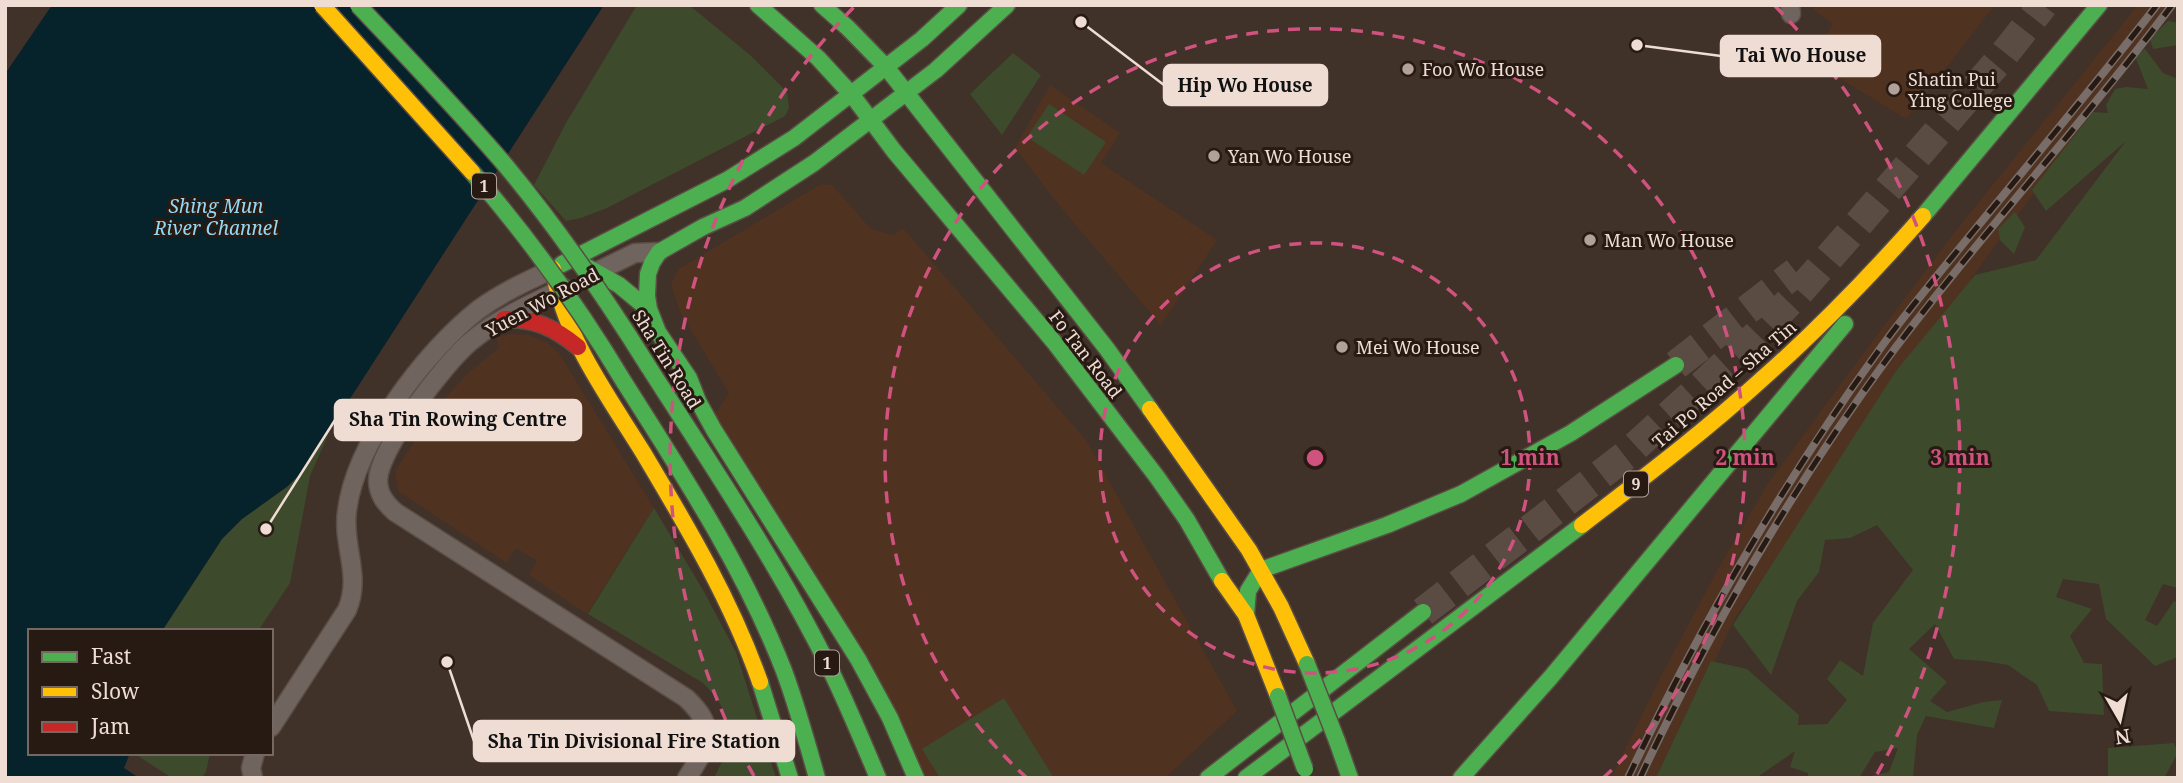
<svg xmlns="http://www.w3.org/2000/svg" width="2183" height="783" font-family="'Noto Serif',serif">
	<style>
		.built { fill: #503221 }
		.green { fill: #3d4b2c }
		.water { fill: #06222b }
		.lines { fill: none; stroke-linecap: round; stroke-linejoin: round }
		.highway-tunnel { stroke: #5a4b43; stroke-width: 30; stroke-dasharray: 30 15; stroke-linecap: butt }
		.street-casing { stroke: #594d45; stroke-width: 21 }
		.fast-casing { stroke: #594d45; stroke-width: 19 }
		.slow-casing { stroke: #594d45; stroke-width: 19 }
		.jam-casing { stroke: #594d45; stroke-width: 19 }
		.street { stroke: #70645e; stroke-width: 18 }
		.fast { stroke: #4caf50; stroke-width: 16 }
		.slow { stroke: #ffc107; stroke-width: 16 }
		.jam { stroke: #c62828; stroke-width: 16 }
		.rail-casing { stroke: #786d68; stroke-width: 8 }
		.rail { stroke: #261a13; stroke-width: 5; stroke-dasharray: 16; stroke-linecap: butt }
		.fast-bridge-casing { stroke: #594d45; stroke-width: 19; stroke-linecap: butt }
		.slow-bridge-casing { stroke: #594d45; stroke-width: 19; stroke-linecap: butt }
		.fast-bridge { stroke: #4caf50; stroke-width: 16 }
		.slow-bridge { stroke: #ffc107; stroke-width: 16 }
		.ring { fill: none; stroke: #d0537f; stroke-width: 3.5; stroke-dasharray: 12 9 }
		.poi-dot { fill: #b2a198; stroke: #261a13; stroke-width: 2.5 }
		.labels { text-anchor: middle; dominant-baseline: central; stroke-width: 6; stroke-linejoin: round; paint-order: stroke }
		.shield { fill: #261a13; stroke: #b3a29a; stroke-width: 2 }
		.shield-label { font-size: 16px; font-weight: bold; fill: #efddd4 }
		.poi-label { font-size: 18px; fill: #efddd4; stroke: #261a13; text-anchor: start }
		.street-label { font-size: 18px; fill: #efddd4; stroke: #261a13 }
		.water-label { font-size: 19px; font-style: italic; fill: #92d9f6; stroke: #261a13 }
		.centre { fill: #d0537f; stroke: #261a13; stroke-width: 3.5 }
		.ring-label { font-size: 21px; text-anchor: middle; font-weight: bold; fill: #d0537f; stroke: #261a13; stroke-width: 6; stroke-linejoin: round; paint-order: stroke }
		.leader { fill: none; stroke: #efddd4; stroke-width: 2.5 }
		.callout-dot { fill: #efddd4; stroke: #261a13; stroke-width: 2.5 }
		.callout { fill: #efddd4; stroke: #efddd4; stroke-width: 2.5 }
		.callout-label { font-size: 19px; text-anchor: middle; font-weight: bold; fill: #111 }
	</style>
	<rect width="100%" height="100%" fill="#403129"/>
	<!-- built -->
	<path class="built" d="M1813,5h182l-89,114 -96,-59 23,-36 -19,-14z
		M2138,5h40l-85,107 -117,160 -241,346 -75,160h-49l49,-100 59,-111 50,-85 102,-139 83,-110z
		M1050,85l70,48 -19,30 116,77 -56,85 -98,-115 -48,-62z
		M821,184l11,1 39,44 23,6 9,-7 183,212 151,271 -72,67h-242l-210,-361 16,-24 -49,-81 -9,-28 8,-15z
		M510,334l18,1 19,7 12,11 95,155 -67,106 -58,-39 8,-14 -21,-13 -9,15 -109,-72 -3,-20 43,-65 29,-32 33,-27 -4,-9z"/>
	<!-- green -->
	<path class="green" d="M637,5h52l61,50 37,37 2,16 -4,8 -178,92 -26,10 -15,3 -32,-36 32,-62z
		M2168,21l10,2v22l-25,4 -3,-10z
		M2145,49l18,24 15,6v509l-15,-4 -18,36 12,6 17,-25 4,2v54l-23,9 -49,-47 -7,-35 -36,-5 -7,18 36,12 -22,27 14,27 18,1 2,51 -55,-4 -12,-26 -29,-20 -24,-4 -30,-2 -19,-35 -26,25 38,33 -17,19 17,11 36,-10 19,-2 -8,28 -68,-12 -9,19 -4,43h-42v-2l18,-4 9,-24 -23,4 -16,26h-51v-5l-18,-6 5,-16 -39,27h-100l55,-117 36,8 52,46 -1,10 29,-1 20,-24 -20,-21 13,-19 23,16 10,-53 40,-53 -36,-45 -27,13 -25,2 -6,32 -22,29 -26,74 -38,-50 163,-254 79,-96 61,-15 90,-119 -80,70 -14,-21 61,-78 15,1 -2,-8 9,-16 11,-2 22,2 -13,-33z
		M1013,53l28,22 -39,60 -32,-41z
		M1049,104l57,38 -22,33 -57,-38z
		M2015,212l10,15 -11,27 -14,-14 -2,-11z
		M329,433l-19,43 -20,107 -32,48h-96l60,-92 20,-20 46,-33 16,-16z
		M654,508l49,82 33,62 40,126h-62c4,-9 9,-17 12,-25 10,-28 -4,-51 -23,-70l-115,-69z
		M1004,698l50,80h-114l-18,-29z
		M2174,743l4,10 -14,25h-56v-30z
		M137,753h73l-4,19 -4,6h-30l-34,-22z"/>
	<!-- water -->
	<path class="water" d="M52,5h552l-300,465 -16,16 -46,33 -20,20 -60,92h-132v122h100l-6,15 15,10h-134v-704z"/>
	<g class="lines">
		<!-- highway-tunnel -->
		<path class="highway-tunnel" d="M1676,365l120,-93
			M1423,612l202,-156 132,-121 41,-42 43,-49 161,-187 41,-52"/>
		<!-- street casing -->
		<g class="street-casing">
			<path id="street" d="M1790,5l1,9
				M592,274l43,-21 24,-1
				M564,288c-32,15 -67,31 -94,54 -25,21 -91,106 -92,138 0,14 7,23 17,32l291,186c32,30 23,46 1,80
				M271,727l76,-117c15,-35 -5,-64 0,-99 8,-68 79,-160 131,-201 23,-17 49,-29 75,-41
				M253,778l-2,-10 4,-15"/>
		</g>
		<!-- fast casing -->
		<g class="fast-casing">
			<path id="fast" d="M758,5l60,53 34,37 42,56 160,191 103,135 30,43 35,61
				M822,5l26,23 38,39 221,282 43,60
				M1923,216l176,-211
				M659,252l44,-25 42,-19 69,-45 122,-93 71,-65
				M659,252l-7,11 -4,11 -1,22 2,13 9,23 31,46 9,23 16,29 144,229 32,59 26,60
				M573,259l46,26 29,24
				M562,264l165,-84 67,-42 128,-99 37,-34
				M648,366c64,100 131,199 183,305 17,35 32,71 47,107
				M624,382c59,93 120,186 160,289 13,35 23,71 33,107
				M1246,615l2,-24 13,-21 126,-45 74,-31 110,-61 105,-68
				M760,682l30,96
				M1337,741l13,37
				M1208,778l215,-166
				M1246,778l336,-253
				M1461,778l90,-101 294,-353"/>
		</g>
		<!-- slow casing -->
		<g class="slow-casing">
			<path id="slow" d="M553,269c12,70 54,125 91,185 44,74 87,146 116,228
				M1150,409l99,141 32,57 26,57
				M1582,525c61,-47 122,-93 179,-145 58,-51 111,-106 162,-164
				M1222,581l24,34 32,81"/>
		</g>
		<!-- jam casing -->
		<g class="jam-casing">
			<path id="jam" d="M504,319c30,-1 51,9 74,28"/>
		</g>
		<!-- street -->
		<use href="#street" class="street"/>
		<!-- fast -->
		<use href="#fast" class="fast"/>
		<!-- slow -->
		<use href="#slow" class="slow"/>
		<!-- jam -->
		<use href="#jam" class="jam"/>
		<!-- rail casing -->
		<g class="rail-casing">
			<path id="rail" d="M1628,778c72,-152 155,-296 254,-432 30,-41 63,-80 95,-119 61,-74 122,-147 180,-222
				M1640,778c70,-149 152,-290 250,-423 90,-120 192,-230 282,-350"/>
		</g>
		<!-- rail -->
		<use href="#rail" class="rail"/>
		<!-- fast-bridge casing -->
		<g class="fast-bridge-casing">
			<path id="fast-bridge" d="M358,5c50,53 101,106 148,161 52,63 99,131 142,200
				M472,172c57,66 107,135 152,210
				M1307,664l30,77
				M1278,696l27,73"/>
		</g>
		<!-- slow-bridge casing -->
		<g class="slow-bridge-casing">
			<path id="slow-bridge" d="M322,5l150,167"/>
		</g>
		<!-- fast-bridge -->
		<use href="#fast-bridge" class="fast-bridge"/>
		<!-- slow-bridge -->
		<use href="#slow-bridge" class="slow-bridge"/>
	</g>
	<!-- distance rings -->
	<g class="ring">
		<circle cx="1315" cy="458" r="215"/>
		<path d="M1027 778A430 430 0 1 1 1603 778"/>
		<path d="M754 776A645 645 0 0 1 855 6M1775 6A645 645 0 0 1 1876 776"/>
	</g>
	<!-- markers -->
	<g class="poi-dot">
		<circle cx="1408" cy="69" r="7"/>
		<circle cx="1894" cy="89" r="7"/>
		<circle cx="1214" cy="156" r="7"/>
		<circle cx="1590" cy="240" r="7"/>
		<circle cx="1342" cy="347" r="7"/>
	</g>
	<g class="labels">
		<!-- shield labels -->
		<g class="shield">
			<rect x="472" y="173.5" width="24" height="25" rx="5"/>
			<rect x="1624" y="471.5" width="24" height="25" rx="5"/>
			<rect x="815" y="650.5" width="24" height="25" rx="5"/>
		</g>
		<g class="shield-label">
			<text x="484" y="186">1</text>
			<text x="1636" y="484">9</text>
			<text x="827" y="663">1</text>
		</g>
		<!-- poi labels -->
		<g class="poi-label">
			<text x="1422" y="69">Foo Wo House</text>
			<text x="1908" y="79">Shatin Pui<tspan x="1908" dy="21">Ying College</tspan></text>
			<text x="1228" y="156">Yan Wo House</text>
			<text x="1604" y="240">Man Wo House</text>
			<text x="1356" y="347">Mei Wo House</text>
		</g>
		<!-- street labels -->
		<g class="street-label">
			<text transform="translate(542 302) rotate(-28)">Yuen Wo Road</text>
			<text transform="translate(1086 354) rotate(52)">Fo Tan Road</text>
			<text transform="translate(667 359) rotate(58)">Sha Tin Road</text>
			<text transform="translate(1724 384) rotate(-41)">Tai Po Road – Sha Tin</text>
		</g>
		<!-- water labels -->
		<g class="water-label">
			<text x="216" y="206">Shing Mun<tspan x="216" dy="22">River Channel</tspan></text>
		</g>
	</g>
	<circle cx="1315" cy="458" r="10" class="centre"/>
	<g class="ring-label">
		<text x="1530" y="465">1 min</text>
		<text x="1745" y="465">2 min</text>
		<text x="1960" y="465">3 min</text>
	</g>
	<!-- callouts -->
	<path class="leader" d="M1637 45L1721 56M1081 22L1164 85M266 529L335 420M447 662L474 741"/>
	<g class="callout-dot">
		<circle cx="1637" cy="45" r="7"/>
		<circle cx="1081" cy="22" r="7"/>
		<circle cx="266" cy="529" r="7"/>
		<circle cx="447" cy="662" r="7"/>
	</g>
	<g class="callout">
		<rect x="1721" y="36" width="159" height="40" rx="7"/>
		<rect x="1164" y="65" width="163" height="40" rx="7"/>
		<rect x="335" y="400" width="246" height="40" rx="7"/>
		<rect x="474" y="721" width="320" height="40" rx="7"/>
	</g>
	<g class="callout-label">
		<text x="1801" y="62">Tai Wo House</text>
		<text x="1245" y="92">Hip Wo House</text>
		<text x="458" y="426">Sha Tin Rowing Centre</text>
		<text x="634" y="748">Sha Tin Divisional Fire Station</text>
	</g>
	<!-- border -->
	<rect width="2183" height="783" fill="none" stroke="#efddd4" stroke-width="14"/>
	<!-- legend -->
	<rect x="28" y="629" width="245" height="126" fill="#261a13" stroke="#766860" stroke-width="2"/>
	<rect x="42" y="652" width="35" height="10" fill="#4caf50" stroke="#766860" stroke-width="2"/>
	<text x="91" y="664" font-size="21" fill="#efddd4">Fast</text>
	<rect x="42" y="687" width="35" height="10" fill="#ffc107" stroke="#766860" stroke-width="2"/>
	<text x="91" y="699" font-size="21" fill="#efddd4">Slow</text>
	<rect x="42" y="722" width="35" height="10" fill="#c62828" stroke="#766860" stroke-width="2"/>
	<text x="91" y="734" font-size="21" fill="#efddd4">Jam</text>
	<!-- north arrow -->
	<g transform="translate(2120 720) rotate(171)" stroke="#261a13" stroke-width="5" paint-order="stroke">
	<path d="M0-5L12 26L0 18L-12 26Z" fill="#efddd4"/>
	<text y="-10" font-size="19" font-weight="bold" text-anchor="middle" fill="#efddd4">N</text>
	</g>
</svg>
